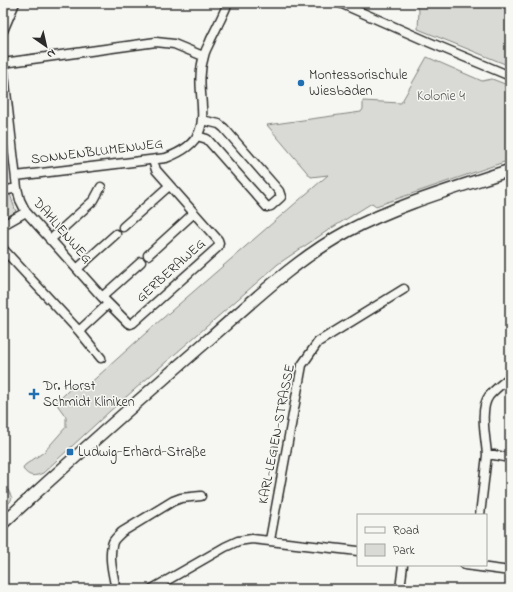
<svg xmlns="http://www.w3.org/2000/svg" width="513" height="592" font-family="'Indie Flower',sans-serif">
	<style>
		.green { fill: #d9d9d5; stroke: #828280 }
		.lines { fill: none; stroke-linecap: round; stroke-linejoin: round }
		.minor-casing { stroke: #2b2b2b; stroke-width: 11 }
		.major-casing { stroke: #2b2b2b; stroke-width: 14 }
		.minor { stroke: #f6f6f2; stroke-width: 8 }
		.major { stroke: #f6f6f2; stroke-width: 11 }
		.poi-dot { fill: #1f6fb2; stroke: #f6f6f2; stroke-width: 1.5 }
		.labels { text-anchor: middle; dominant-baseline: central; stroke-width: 3; stroke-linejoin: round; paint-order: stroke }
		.poi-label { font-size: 14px; fill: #2b2b2b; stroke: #f6f6f2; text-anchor: start }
		.park-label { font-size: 14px; fill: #565656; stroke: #f6f6f2 }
		.street-label { font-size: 14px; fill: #2b2b2b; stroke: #f6f6f2 }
	</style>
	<rect width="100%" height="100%" fill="#f6f6f2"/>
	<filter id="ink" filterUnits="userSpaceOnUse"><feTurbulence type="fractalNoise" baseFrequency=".025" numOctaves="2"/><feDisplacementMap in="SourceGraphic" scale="8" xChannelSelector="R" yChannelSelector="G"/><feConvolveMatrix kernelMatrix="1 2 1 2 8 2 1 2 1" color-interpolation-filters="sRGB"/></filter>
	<g filter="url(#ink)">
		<!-- green -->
		<path class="green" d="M414,3h96v63l-92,-37 1,-19z
			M427,57l55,24 10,-2 18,7v74l-134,46 -4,-3 -45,28 -49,33 -168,147 -67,62c-9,4 -14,4 -20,-4l2,-4 19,-13 22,-25v-10l-10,-14 18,-18h3l4,-3 6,4 61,-55 180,-156 -17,2 -44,-52 94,-13 2,-3v-8l38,2z
			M10,194l6,18 -13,7v-22z
			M3,484l5,6 4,8 -2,4 -7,6z"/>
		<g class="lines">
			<!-- minor casing -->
			<g class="minor-casing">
				<path id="minor" d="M340,3l91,40 79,33
					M3,31l12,-28
					M3,63l153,-21 18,2 29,12
					M3,65l14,123 3,12 6,12 76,85 26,26 2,1 3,-1 85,-76 1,-4 -1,-3 -62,-70 -3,-10
					M197,136l10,3 60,68 4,-1 10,-9 -2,-6 -55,-63 -5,-4 -17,-4
					M16,176l150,-18c60,-22 24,-59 38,-102 1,-6 5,-11 7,-17 6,-12 12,-24 17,-36
					M3,191l14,-3
					M3,225l23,-13
					M123,227l46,-41
					M50,240l44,-40 7,-13
					M3,249l76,82 29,-27
					M148,255l46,-42
					M77,269l39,-35
					M102,297l39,-35
					M79,331l22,27
					M487,455c-1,-16 -8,-46 2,-59 6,-7 14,-13 21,-19
					M480,515l7,-60h7l16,3
					M270,540l32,-175 16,-23 86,-53
					M465,565l45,6
					M116,589c-3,-14 -8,-34 -3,-47 2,-4 6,-7 9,-10l51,-31 8,-3 20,-2
					M152,589l73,-42 13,-6 14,-2 106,12
					M400,589l3,-24"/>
			</g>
			<!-- major casing -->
			<g class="major-casing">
				<path id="major" d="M3,523c67,-62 135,-122 204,-182 45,-39 89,-82 141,-110 51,-27 108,-43 162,-61"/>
			</g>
			<!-- minor -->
			<use href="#minor" class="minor"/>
			<!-- major -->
			<use href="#major" class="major"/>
		</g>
	</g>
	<!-- markers -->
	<g class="poi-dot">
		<circle cx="301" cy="83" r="4"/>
		<path d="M32 388h4v4h4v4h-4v4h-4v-4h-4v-4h4z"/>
		<rect x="66" y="448" width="8" height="8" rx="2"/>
	</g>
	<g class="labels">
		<!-- poi labels -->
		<g class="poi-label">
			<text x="309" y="75">Montessorischule<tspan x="309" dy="16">Wiesbaden</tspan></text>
			<text x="43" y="386">Dr. Horst<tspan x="43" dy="16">Schmidt Kliniken</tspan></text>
			<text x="78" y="452">Ludwig-Erhard-Straße</text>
		</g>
		<!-- park labels -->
		<g class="park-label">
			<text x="441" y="96">Kolonie 4</text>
		</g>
		<!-- street labels -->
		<g class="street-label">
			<text transform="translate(97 152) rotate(-7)">SONNENBLUMENWEG</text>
			<text transform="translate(62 231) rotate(49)">DAHLIENWEG</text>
			<text transform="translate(171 271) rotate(-42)">GERBERAWEG</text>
			<text transform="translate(277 434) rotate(-79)">KARL-LEGIEN-STRASSE</text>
		</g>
	</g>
	<!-- margin -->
	<rect width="513" height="592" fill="none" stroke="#f6f6f2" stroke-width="16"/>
	<rect x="8" y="8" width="497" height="576" fill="none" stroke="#2b2b2b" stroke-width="1.5" filter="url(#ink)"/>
	<!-- legend -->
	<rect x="357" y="514" width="130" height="52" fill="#f6f6f2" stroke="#a5a5a2"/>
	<rect x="365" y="527" width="20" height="6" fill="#f6f6f2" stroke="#a5a5a2"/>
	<text x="393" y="534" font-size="12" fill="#2b2b2b">Road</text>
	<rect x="365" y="544" width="20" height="12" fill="#d9d9d5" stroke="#a5a5a2"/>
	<text x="393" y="554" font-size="12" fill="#2b2b2b">Park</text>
	<!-- north arrow -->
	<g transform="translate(46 46) rotate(146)" stroke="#f6f6f2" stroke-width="3" paint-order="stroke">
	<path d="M0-3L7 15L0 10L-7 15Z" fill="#2b2b2b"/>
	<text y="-6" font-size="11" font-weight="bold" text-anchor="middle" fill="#2b2b2b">N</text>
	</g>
</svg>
